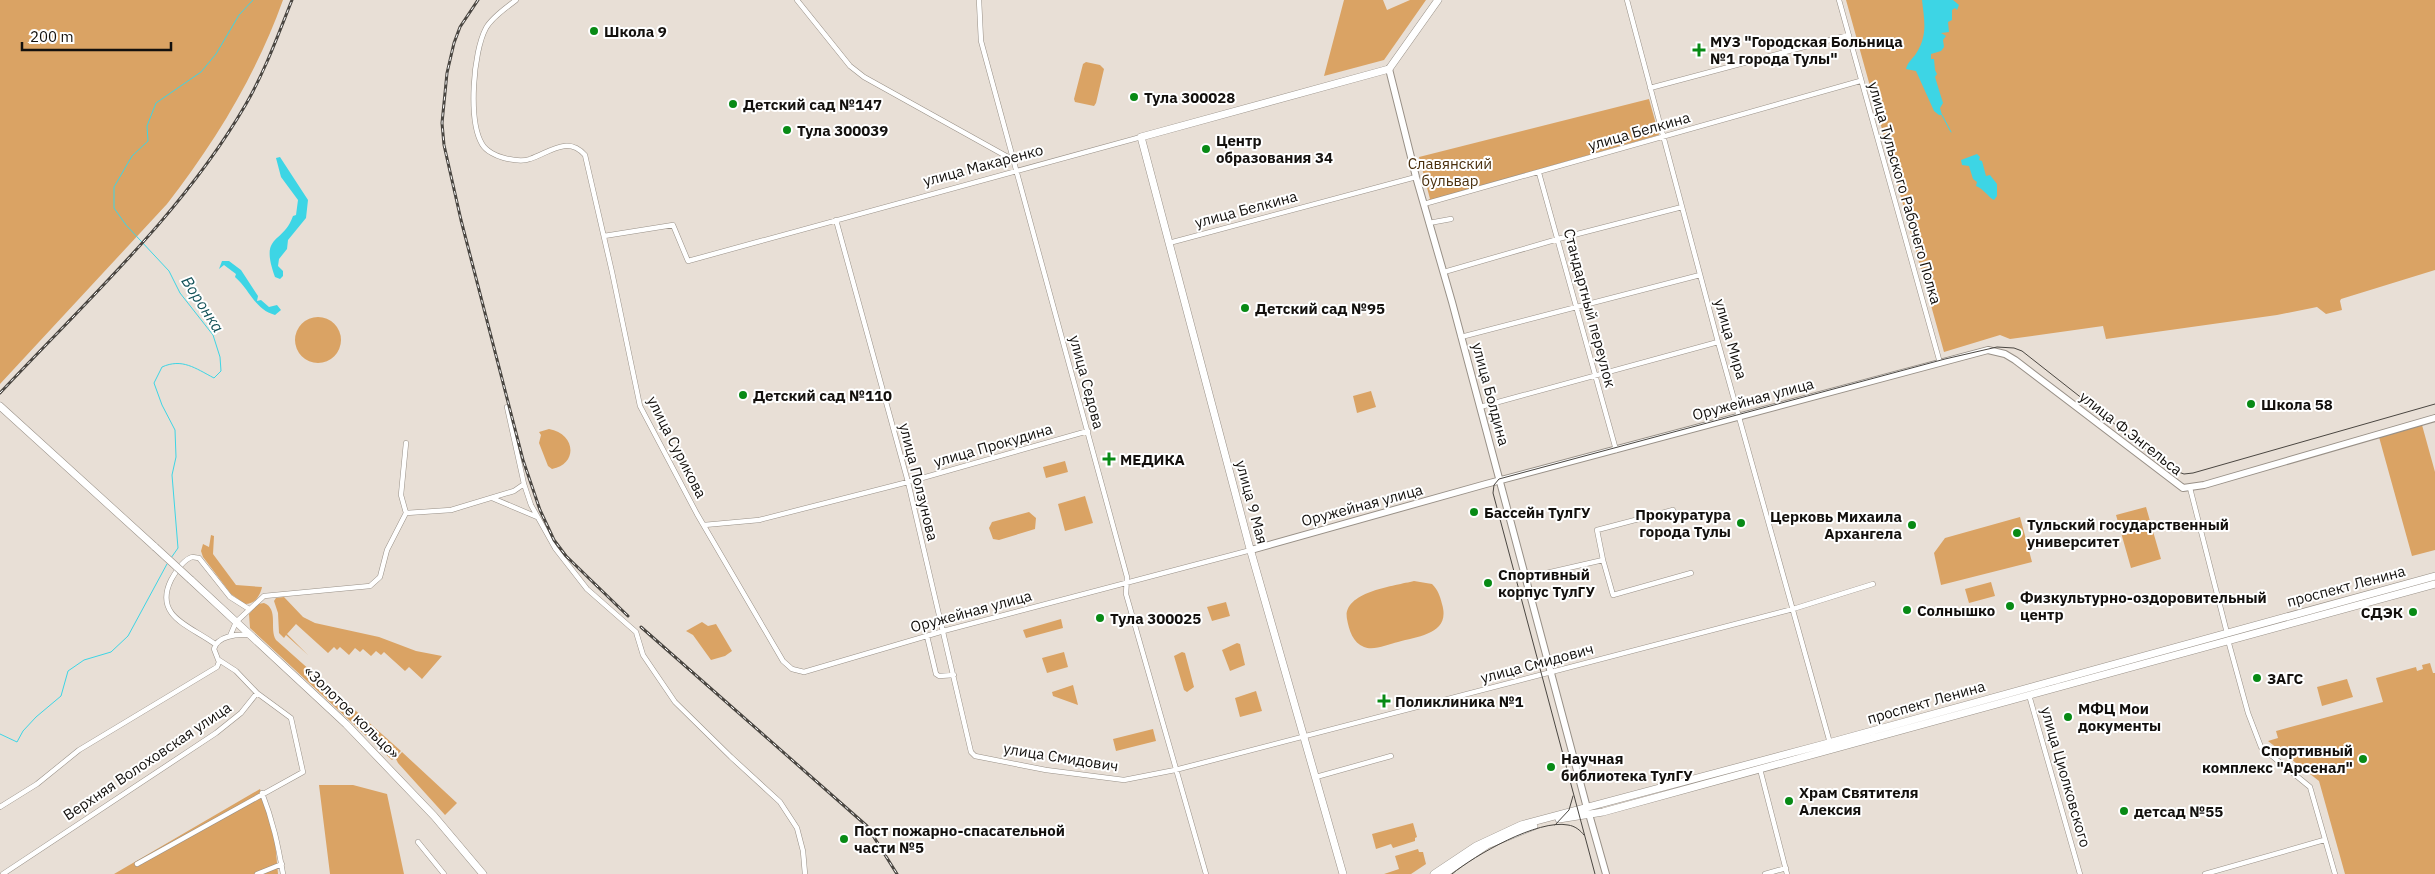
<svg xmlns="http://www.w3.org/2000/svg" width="2435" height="874" font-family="'IBM Plex Sans',sans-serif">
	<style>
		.green { fill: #daa364 }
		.water { fill: #3dd5e5 }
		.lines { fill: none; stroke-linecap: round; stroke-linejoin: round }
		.stream { stroke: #3dd5e5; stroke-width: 1 }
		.street-casing { stroke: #989087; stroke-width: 5.5 }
		.secondary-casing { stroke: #989087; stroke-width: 8 }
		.primary-casing { stroke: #989087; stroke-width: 8 }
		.street { stroke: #fff; stroke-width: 4.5 }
		.secondary { stroke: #fff; stroke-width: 6 }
		.primary { stroke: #fff; stroke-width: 7 }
		.tram { stroke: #4a4641; stroke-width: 1 }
		.rail-casing { stroke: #4a4641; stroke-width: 3 }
		.rail { stroke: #fff; stroke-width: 1; stroke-dasharray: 4; stroke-linecap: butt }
		.primary-bridge-casing { stroke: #989087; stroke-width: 8; stroke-linecap: butt }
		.primary-bridge { stroke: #fff; stroke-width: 7 }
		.poi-dot { fill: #088a15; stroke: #fff; stroke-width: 2 }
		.labels { text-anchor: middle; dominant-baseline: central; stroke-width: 4; stroke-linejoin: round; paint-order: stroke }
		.poi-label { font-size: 15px; font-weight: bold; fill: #13100d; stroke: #fff; text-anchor: start }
		.street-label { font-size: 15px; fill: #13100d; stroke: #fff }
		.park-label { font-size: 15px; fill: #4a2f0d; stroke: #fff }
		.water-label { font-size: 16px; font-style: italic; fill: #125158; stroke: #fff }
	</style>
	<rect width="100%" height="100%" fill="#e8dfd6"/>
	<!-- green -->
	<path class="green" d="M0,0h283c-27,75 -67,141 -116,204l-167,180z
		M1344,0h39l4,10 23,-10h16l-42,60 -60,16z
		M1846,0h589v270l-94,29 -1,2 2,9 -16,4 -9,-7 -40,8 -171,24 -3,-13 -93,13 -10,-4 -56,17z
		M1086,62l14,3 4,4 -8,34 -2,3 -19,-4 -1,-3 9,-35z
		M1649,99l10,36 -232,66 3,-2 -11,-42z
		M295 340a23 23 0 1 1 46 0a23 23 0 1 1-46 0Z
		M1371,391l5,16 -19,6 -4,-17z
		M2422,425l13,47v78l-23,6 -33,-119z
		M549,429c26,4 30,35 3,40l-4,-3 -9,-23 2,-8 -2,-3z
		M1065,461l3,11 -22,6 -3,-11z
		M1085,496l8,27 -28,8 -7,-27z
		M2146,507l15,52 -30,9 -15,-53z
		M1029,512l7,6 -1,11 -36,11 -6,-1 -4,-11 3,-6z
		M2020,517l12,45 -91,23 -7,-32 11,-15z
		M211,535l3,1 -1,18 23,31 26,2c-2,9 -7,17 -17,17l-14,-10 -28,-37 -2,-6 2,-7 6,3z
		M1414,581l18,3c6,6 8,12 10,20 9,30 -23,32 -44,38 -10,2 -24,9 -34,5 -11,-4 -15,-17 -17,-28 -5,-27 47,-33 67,-38z
		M1991,582l4,14 -26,7 -4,-14z
		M284,597l19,20 12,6 64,14 37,14 26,5 -20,23 -13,-12 -4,4 -21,-19 -3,3 -5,-4 -5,5 -8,-7 -3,3 -5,-4 -6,7 -9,-8 -3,3 -3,-3 -6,6 -32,-29 -9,10 21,21 -22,-20 -2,3 -5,-5 -1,-20 -4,-12 2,-3z
		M1226,602l4,14 -18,5 -5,-14z
		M264,603c15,6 5,26 12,37l125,111 -9,9 -142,-132 -1,-14 9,-10z
		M1061,619l2,9 -37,10 -3,-8z
		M702,622l6,4 8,-2 16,27 -7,5 -14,4 -18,-25 -7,-4z
		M1237,643l3,1 5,21 -15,6 -8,-21z
		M1064,652l4,15 -21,6 -5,-15z
		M1182,652l3,1 9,34 -7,5 -3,-2 -10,-34z
		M2430,663l3,10h2v201h-90l-26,-93 -51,-40 10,-3 -2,-7 107,-29 -7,-24 40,-11 1,4 6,-2 -1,-4z
		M2347,679l6,18 -31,9 -5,-19z
		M1073,685l5,20 -25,-9 -1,-4z
		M1256,691l6,20 -22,6 -5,-19z
		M1153,729l3,12 -40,10 -3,-12z
		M402,752l55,51 -12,12 -47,-52 -2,-4z
		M319,785h34l34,9 17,80h-74z
		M260,789l14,41 4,44h-164z
		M1413,823l4,14 -2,1v3l-22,7 -2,-4 -15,5 -4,-15z
		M1418,849l1,3h4l3,12 -15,10h-27l15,-5 -4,-13z"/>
	<!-- water -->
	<path class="water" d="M1922,0h31l6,5 -2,5 -2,-2 -3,2v10l-4,2 1,10 -8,1 5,3 -3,4 1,7 -3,4 -10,3v5h3l1,11 2,4 -2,3 8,26 -3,5 2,7h-3l-5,-4 -18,-40 -10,-2c2,-8 7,-10 11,-17 11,-18 7,-33 5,-52z
		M1977,154l3,3 -1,3 3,1 4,15 4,-1 7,9v12l-3,4c-7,-4 -9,-10 -18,-14l1,-4 -4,-3 -4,-13 -7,-1 -1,-5z
		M280,157l28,43 -2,18 -18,22 -1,9 -8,10 -1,7 5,5v5l-3,3 -5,-2c-16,-44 8,-32 18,-61l3,-1 2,-15 -17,-23 -5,-19z
		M222,261h7l12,9 17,26 -1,5 4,-1 8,7 8,-2 4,5 -6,5c-20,-5 -25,-25 -40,-38l1,-3 -12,-9 -5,4z"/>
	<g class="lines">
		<!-- stream -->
		<path class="stream" d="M1942,115l9,17
			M171,558l7,-10 -6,-73 4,-18 -1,-27 -13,-25 -8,-22 8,-16c20,-9 33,1 52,11l7,-7 -1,-14 -7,-22 -33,-42 -11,-22 -43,-46 -12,-17v-21l18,-31 16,-15 -1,-15 9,-23 45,-31 15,-18 23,-39 14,-15
			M0,734l17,8 6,-11 13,-14 25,-21 7,-25 16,-11 27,-8 17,-16 39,-72"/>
		<!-- street casing -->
		<g class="street-casing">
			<path id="street" d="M516,0c-10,8 -24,17 -30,28 -13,24 -18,92 -4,116 4,7 14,12 22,14 8,2 18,4 26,1 19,-6 37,-24 55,-4l27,117 28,134 57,108 86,147 9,8 12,3 143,-42 304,-80
				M797,0l53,66 14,11 151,84
				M979,0l2,41 146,536 -1,17 80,280
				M1627,0l91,342 112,401
				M1839,0l101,363
				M1650,88l199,-53
				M1539,173l77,277
				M1424,204l436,-123
				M836,220l72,262 63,270 4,4 71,14 78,10 51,-10 618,-161 80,-25
				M1429,223l22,-4
				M604,236l69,-11 15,36 453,-124
				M1169,243l247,-66
				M1444,272l114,-33 124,-32
				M1461,337l239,-62
				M507,407l17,77 7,21 24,43 32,41 49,43 7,23 32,47 56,55 49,45 17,26 6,23 2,23
				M1480,407l238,-65
				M406,443l-5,52 5,18
				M2190,488l37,145
				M492,498l45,19
				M406,513l45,-3 63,-19 10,-7
				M704,525l55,-5 149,-38 180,-51
				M1603,560l-6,-30 76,-20
				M1524,578l79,-18 10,35 78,-22
				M230,636l6,-14 28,-26 106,-10 10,-9 7,-27 19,-37
				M927,636l9,38 3,2 15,-1
				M2228,640l20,73 13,34 49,40 25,87
				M215,644c-24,-18 -62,-27 -44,-64 5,-9 12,-20 21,-23l7,1 31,39 19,12
				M2029,695l51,179
				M1760,769l27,105
				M1316,777l75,-21
				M262,793c11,28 16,52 21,81
				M0,807l37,-23 42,-34 138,-83 2,-5 -5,-13c3,-13 23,-15 34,-14
				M418,842l26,32
				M137,864l166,-92 -12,-54 -34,-25
				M3,874l213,-141 25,-20 16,-20 -21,-22 -17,-11
				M257,874l25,-10
				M1765,874l21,-6
				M2205,874l119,-34"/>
		</g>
		<!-- secondary casing -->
		<g class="secondary-casing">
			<path id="secondary" d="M1389,69l27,108 36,125 135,506
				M1251,550l235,-66 502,-134 17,4 10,6 168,128 21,-3 231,-67
				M1589,814l17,60"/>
		</g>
		<!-- primary casing -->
		<g class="primary-casing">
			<path id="primary" d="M0,406l155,141
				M191,580l155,144 88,92 49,58
				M1559,819l44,-7 832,-228
				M1343,874l-94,-329 -108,-408 248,-68 49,-69
				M1434,874l42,-28 45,-21 300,-80 614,-169
				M1444,874l43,-29 47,-19"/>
		</g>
		<!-- street -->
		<use href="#street" class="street"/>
		<!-- secondary -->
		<use href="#secondary" class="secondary"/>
		<!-- primary -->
		<use href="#primary" class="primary"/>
		<!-- tram -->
		<path class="tram" d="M1555,825l14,-15 4,-14
			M1452,874c23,-19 86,-55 116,-49 7,1 12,5 16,10
			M1595,874l-102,-381 1,-8 5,-6 446,-120 52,-12 17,1 8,3 151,119 11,4 9,-1 242,-69"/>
		<!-- rail casing -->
		<g class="rail-casing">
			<path id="rail" d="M478,0l-18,27 -6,16 -7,30 -5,50 2,22 17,75 62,240 17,50 14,30 12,16 62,60
				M0,393c85,-91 183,-180 246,-289 19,-33 32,-69 46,-104
				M641,627l226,199 30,48"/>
		</g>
		<!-- rail -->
		<use href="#rail" class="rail"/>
		<!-- primary-bridge casing -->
		<g class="primary-bridge-casing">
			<path id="primary-bridge" d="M155,547l36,33"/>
		</g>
		<!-- primary-bridge -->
		<use href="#primary-bridge" class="primary-bridge"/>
	</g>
	<!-- markers -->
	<g class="poi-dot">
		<circle cx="594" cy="31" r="5"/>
		<path d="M1696.5 42.5h5v5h5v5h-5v5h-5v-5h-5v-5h5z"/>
		<circle cx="1134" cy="97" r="5"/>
		<circle cx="733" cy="104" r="5"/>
		<circle cx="787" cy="130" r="5"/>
		<circle cx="1206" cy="149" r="5"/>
		<circle cx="1245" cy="308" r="5"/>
		<circle cx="743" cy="395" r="5"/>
		<circle cx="2251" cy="404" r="5"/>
		<path d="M1106.5 451.5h5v5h5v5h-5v5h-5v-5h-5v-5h5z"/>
		<circle cx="1474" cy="512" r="5"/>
		<circle cx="1741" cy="523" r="5"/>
		<circle cx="1912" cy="525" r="5"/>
		<circle cx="2017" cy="533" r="5"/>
		<circle cx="1488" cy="583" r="5"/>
		<circle cx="2010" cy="606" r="5"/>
		<circle cx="1907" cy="610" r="5"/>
		<circle cx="2413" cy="612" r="5"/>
		<circle cx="1100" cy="618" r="5"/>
		<circle cx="2257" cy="678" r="5"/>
		<path d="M1381.5 693.5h5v5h5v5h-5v5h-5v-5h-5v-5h5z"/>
		<circle cx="2068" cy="717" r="5"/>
		<circle cx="2363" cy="759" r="5"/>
		<circle cx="1551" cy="767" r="5"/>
		<circle cx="1789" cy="801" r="5"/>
		<circle cx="2124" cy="811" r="5"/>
		<circle cx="844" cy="839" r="5"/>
	</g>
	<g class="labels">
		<!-- poi labels -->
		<g class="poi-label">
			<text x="604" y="31">Школа 9</text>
			<text x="1710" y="41">МУЗ "Городская Больница<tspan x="1710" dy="17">№1 города Тулы"</tspan></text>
			<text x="1144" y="97">Тула 300028</text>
			<text x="743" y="104">Детский сад №147</text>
			<text x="797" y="130">Тула 300039</text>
			<text x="1216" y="140">Центр<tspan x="1216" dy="17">образования 34</tspan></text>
			<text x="1255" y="308">Детский сад №95</text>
			<text x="753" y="395">Детский сад №110</text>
			<text x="2261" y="404">Школа 58</text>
			<text x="1120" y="459">МЕДИКА</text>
			<text x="1484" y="512">Бассейн ТулГУ</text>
			<text x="1731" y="514" text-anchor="end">Прокуратура<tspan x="1731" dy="17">города Тулы</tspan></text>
			<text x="1902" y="516" text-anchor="end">Церковь Михаила<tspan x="1902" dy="17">Архангела</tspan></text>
			<text x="2027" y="524">Тульский государственный<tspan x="2027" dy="17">университет</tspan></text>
			<text x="1498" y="574">Спортивный<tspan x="1498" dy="17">корпус ТулГУ</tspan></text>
			<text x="2020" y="597">Физкультурно-оздоровительный<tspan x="2020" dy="17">центр</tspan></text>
			<text x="1917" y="610">Солнышко</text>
			<text x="2403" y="612" text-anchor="end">СДЭК</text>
			<text x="1110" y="618">Тула 300025</text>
			<text x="2267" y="678">ЗАГС</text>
			<text x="1395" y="701">Поликлиника №1</text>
			<text x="2078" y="708">МФЦ Мои<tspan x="2078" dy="17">документы</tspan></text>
			<text x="2353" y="750" text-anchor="end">Спортивный<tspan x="2353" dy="17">комплекс "Арсенал"</tspan></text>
			<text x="1561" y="758">Научная<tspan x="1561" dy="17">библиотека ТулГУ</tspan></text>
			<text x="1799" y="792">Храм Святителя<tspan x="1799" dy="17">Алексия</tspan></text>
			<text x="2134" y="811">детсад №55</text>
			<text x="854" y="830">Пост пожарно-спасательной<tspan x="854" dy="17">части №5</tspan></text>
		</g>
		<!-- street labels -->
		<g class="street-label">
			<text transform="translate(1639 131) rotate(-16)">улица Белкина</text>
			<text transform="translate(983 165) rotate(-15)">улица Макаренко</text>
			<text transform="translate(1905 193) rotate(74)">улица Тульского Рабочего Полка</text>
			<text transform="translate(1246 209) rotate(-15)">улица Белкина</text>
			<text transform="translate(1590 308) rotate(75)">Стандартный переулок</text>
			<text transform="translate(1731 339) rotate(74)">улица Мира</text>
			<text transform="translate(1087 382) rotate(75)">улица Седова</text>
			<text transform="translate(1491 394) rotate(75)">улица Болдина</text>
			<text transform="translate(1753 399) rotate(-15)">Оружейная улица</text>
			<text transform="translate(2131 433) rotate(38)">улица Ф.Энгельса</text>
			<text transform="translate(993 445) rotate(-16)">улица Прокудина</text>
			<text transform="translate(677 447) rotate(63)">улица Сурикова</text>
			<text transform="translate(919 482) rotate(76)">улица Ползунова</text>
			<text transform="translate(1252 502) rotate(75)">улица 9 Мая</text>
			<text transform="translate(1362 505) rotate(-15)">Оружейная улица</text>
			<text transform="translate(2346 586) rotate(-15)">проспект Ленина</text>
			<text transform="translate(971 611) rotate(-15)">Оружейная улица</text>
			<text transform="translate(1537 663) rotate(-15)">улица Смидович</text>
			<text transform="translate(1926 702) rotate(-16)">проспект Ленина</text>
			<text transform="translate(352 712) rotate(44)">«Золотое кольцо»</text>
			<text transform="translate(1061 757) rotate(9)">улица Смидович</text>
			<text transform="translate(147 761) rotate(-34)">Верхняя Волоховская улица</text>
			<text transform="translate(2066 777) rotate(74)">улица Циолковского</text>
		</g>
		<!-- park labels -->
		<g class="park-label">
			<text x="1450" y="163">Славянский<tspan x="1450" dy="17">бульвар</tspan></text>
		</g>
		<!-- water labels -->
		<g class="water-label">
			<text transform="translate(203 304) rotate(57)">Воронка</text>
		</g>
	</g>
	<!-- scale -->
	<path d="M22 42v8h149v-8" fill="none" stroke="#13100d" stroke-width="2.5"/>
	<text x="30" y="42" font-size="15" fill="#13100d" stroke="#ffffff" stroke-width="4" paint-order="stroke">200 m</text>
</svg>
